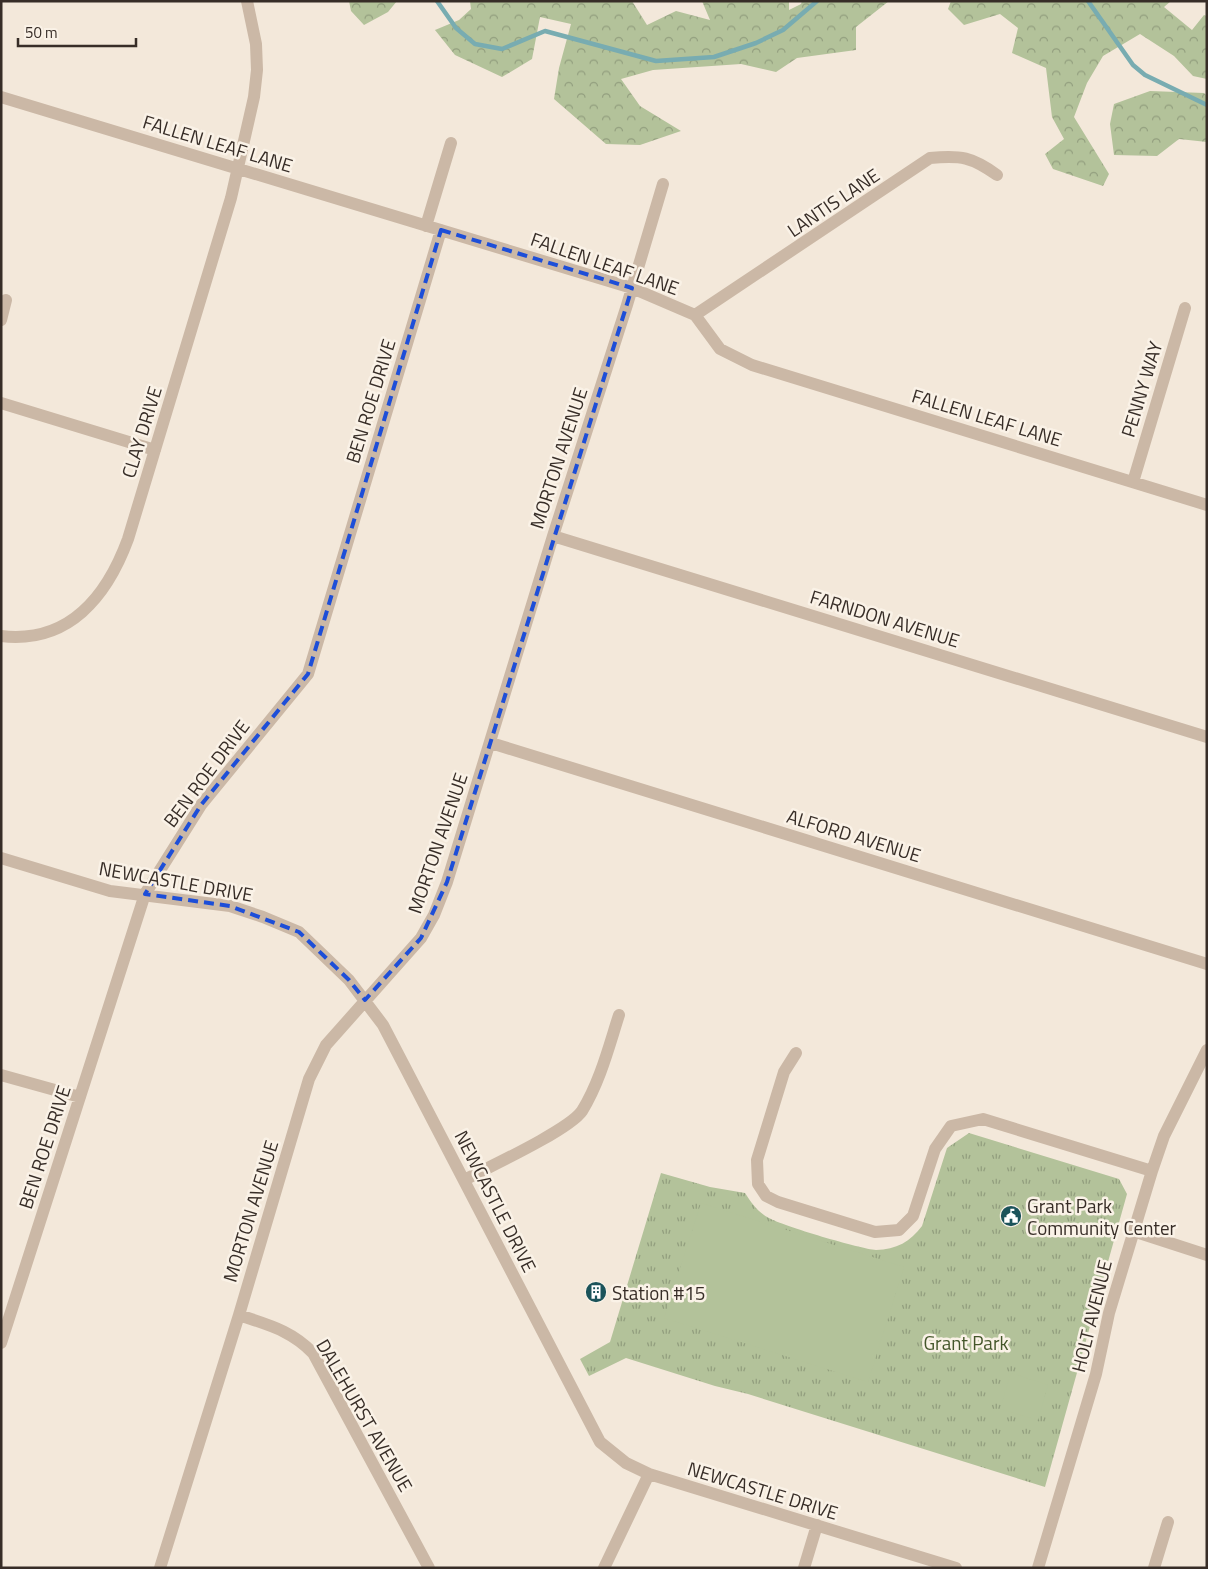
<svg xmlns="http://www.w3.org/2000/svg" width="1208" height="1569" font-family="'Titillium Web',sans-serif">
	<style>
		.forest { fill: url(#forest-crowns) }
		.park { fill: url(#park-tufts) }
		.pitch { fill: #b3c29a }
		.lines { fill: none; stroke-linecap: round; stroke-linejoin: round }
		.stream { stroke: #78acb1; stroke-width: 4.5 }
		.minor { stroke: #cbb8a6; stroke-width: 12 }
		.marked { fill: none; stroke: #1d4ed8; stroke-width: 4; stroke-dasharray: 10 6; stroke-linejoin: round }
		.labels { text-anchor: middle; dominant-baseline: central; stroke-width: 5; stroke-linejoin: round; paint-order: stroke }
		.street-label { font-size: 19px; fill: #372d27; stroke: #faf2e7 }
		.poi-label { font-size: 19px; fill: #372d27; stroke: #faf2e7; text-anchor: start }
		.park-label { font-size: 19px; fill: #44562a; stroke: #faf2e7 }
	</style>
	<defs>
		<pattern id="forest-crowns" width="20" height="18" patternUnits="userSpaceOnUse" patternTransform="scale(1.25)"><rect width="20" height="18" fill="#b3c29a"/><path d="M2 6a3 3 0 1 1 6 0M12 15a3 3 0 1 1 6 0" fill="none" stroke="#929e7e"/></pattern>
		<pattern id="park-tufts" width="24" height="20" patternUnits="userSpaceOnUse" patternTransform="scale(1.25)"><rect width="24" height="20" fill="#b3c29a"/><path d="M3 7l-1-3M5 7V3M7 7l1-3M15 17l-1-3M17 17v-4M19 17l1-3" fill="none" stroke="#929e7e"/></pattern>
	</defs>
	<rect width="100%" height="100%" fill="#f3e8da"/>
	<!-- forest -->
	<path class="forest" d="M349,1h48l-9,11 -24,13 -13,-14z
		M470,1h162l15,24 29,-14 34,9 -8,-19h87v9l12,-6 1,-3h87l-33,26v23l-59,8 -21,14 -35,-8 -88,6 -32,9 19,27 41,25 -41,14 -34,-1 -52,-45 5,-31 12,-44 -31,-7 -8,42 -30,18 -47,-22 -20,-25 24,-10 12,-11z
		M951,1h220l-7,6 28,23 12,-15 3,1v63l-14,-3 -19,-20 -34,-22 -37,22 -16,27 -13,34 35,57 -6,12 -50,-17 -8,-15 19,-15 -12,-22 -6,-49 -34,-15 6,-25 -18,-14 -36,11 -16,-16z
		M1150,91l54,2 3,3v46l-28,-3 -22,17 -43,-1 -4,-31 4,-20z"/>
	<!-- park -->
	<path class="park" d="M969,1133l150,46 8,15 -82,293 -297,-93 -33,-8 -89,-28 -37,18 -9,-17 30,-17 51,-169 49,14 35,6c7,11 13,19 24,25 14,8 92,31 107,32 20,0 35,-9 46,-24l25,-78z"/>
	<!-- pitch -->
	<path class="pitch" d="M701,1203l203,64 -36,115 -204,-64z
		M1011,1373l37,12 -10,35 -38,-11z"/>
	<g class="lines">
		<!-- stream -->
		<path class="stream" d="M437,1l19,27 19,16 27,5 43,-18 111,30 58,-4 42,-14 27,-13 34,-29
			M1088,1l45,64 12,10 62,30"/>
		<!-- minor -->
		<path class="minor" d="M1,97l631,191 63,27 25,34 32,16 455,140
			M426,226l25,-83
			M695,315l235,-157c31,-3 42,-1 67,17
			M1,320l5,-20
			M1,403l154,47
			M1133,482l52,-174
			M553,536l654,201
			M1,636c68,8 106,-40 127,-97l103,-341 23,-101 3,-27 -1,-26 -9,-43
			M491,743l716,221
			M1,858l109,33 120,15 33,11 36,15 50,48 34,45 217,417 26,21 23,11 307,94
			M796,1053l-12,19 -27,88 1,24 8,12 12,6 97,30 24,-2 14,-14 22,-67 16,-23 32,-7 169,52
			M1,1075l79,22
			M464,1180c25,-13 105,-50 118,-69 18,-29 27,-65 37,-96
			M1133,1231l74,24
			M239,1315c29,10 52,15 74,38l116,215
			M1,1343l144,-449 56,-89 107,-131 133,-444
			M160,1568l79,-253 70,-236 17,-34 95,-107 13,-23 13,-33 106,-346 74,-231 36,-121
			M604,1568l45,-94
			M804,1568l13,-43
			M1038,1568l58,-194 13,-61 43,-142 12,-35 43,-86
			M1154,1568l14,-46"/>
	</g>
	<!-- marked area -->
	<path class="marked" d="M441,230l191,58 -185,594 -26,56 -56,62 -16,-20 -50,-48 -69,-26 -85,-12 56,-89 107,-131z"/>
	<!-- icons -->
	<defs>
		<g id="civic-disc" transform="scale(1.125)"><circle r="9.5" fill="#1b535a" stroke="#faf2e7"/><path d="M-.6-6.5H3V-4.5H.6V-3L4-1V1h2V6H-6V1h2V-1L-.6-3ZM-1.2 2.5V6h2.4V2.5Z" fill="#fff"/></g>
		<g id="building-disc" transform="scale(1.125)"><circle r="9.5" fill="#1b535a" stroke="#faf2e7"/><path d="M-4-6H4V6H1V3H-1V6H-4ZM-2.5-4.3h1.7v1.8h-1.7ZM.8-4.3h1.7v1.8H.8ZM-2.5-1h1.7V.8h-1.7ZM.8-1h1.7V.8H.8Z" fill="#fff"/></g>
	</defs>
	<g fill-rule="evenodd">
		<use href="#civic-disc" x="1011" y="1216"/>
		<use href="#building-disc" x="596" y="1292"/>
	</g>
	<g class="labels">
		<!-- street labels -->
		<g class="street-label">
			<text transform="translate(218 143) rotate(17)">FALLEN LEAF LANE</text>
			<text transform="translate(833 202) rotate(-34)">LANTIS LANE</text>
			<text transform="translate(605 263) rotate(19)">FALLEN LEAF LANE</text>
			<text transform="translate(1141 389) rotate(-73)">PENNY WAY</text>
			<text transform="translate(370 401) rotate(-73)">BEN ROE DRIVE</text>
			<text transform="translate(987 417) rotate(17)">FALLEN LEAF LANE</text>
			<text transform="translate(141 432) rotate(-73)">CLAY DRIVE</text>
			<text transform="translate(558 458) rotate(-72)">MORTON AVENUE</text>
			<text transform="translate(885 618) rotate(17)">FARNDON AVENUE</text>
			<text transform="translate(206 773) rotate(-53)">BEN ROE DRIVE</text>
			<text transform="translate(854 835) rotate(17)">ALFORD AVENUE</text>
			<text transform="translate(437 843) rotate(-71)">MORTON AVENUE</text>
			<text transform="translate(176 881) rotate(10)">NEWCASTLE DRIVE</text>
			<text transform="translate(44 1147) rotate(-72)">BEN ROE DRIVE</text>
			<text transform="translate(496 1201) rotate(63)">NEWCASTLE DRIVE</text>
			<text transform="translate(250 1211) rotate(-73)">MORTON AVENUE</text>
			<text transform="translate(1091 1316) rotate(-76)">HOLT AVENUE</text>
			<text transform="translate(365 1415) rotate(60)">DALEHURST AVENUE</text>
			<text transform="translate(763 1490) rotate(17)">NEWCASTLE DRIVE</text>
		</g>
		<!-- poi labels -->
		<g class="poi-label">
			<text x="1027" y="1205">Grant Park<tspan x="1027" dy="22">Community Center</tspan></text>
			<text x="612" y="1292">Station #15</text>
		</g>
		<!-- park labels -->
		<g class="park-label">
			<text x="966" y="1342">Grant Park</text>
		</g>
	</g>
	<!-- border -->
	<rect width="1208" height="1569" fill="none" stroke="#372d27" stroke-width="5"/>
	<!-- scale -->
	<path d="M18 38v8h118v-8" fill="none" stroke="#372d27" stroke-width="2.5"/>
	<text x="25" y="38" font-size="15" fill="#372d27" stroke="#faf2e7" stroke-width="4" paint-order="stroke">50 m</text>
</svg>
